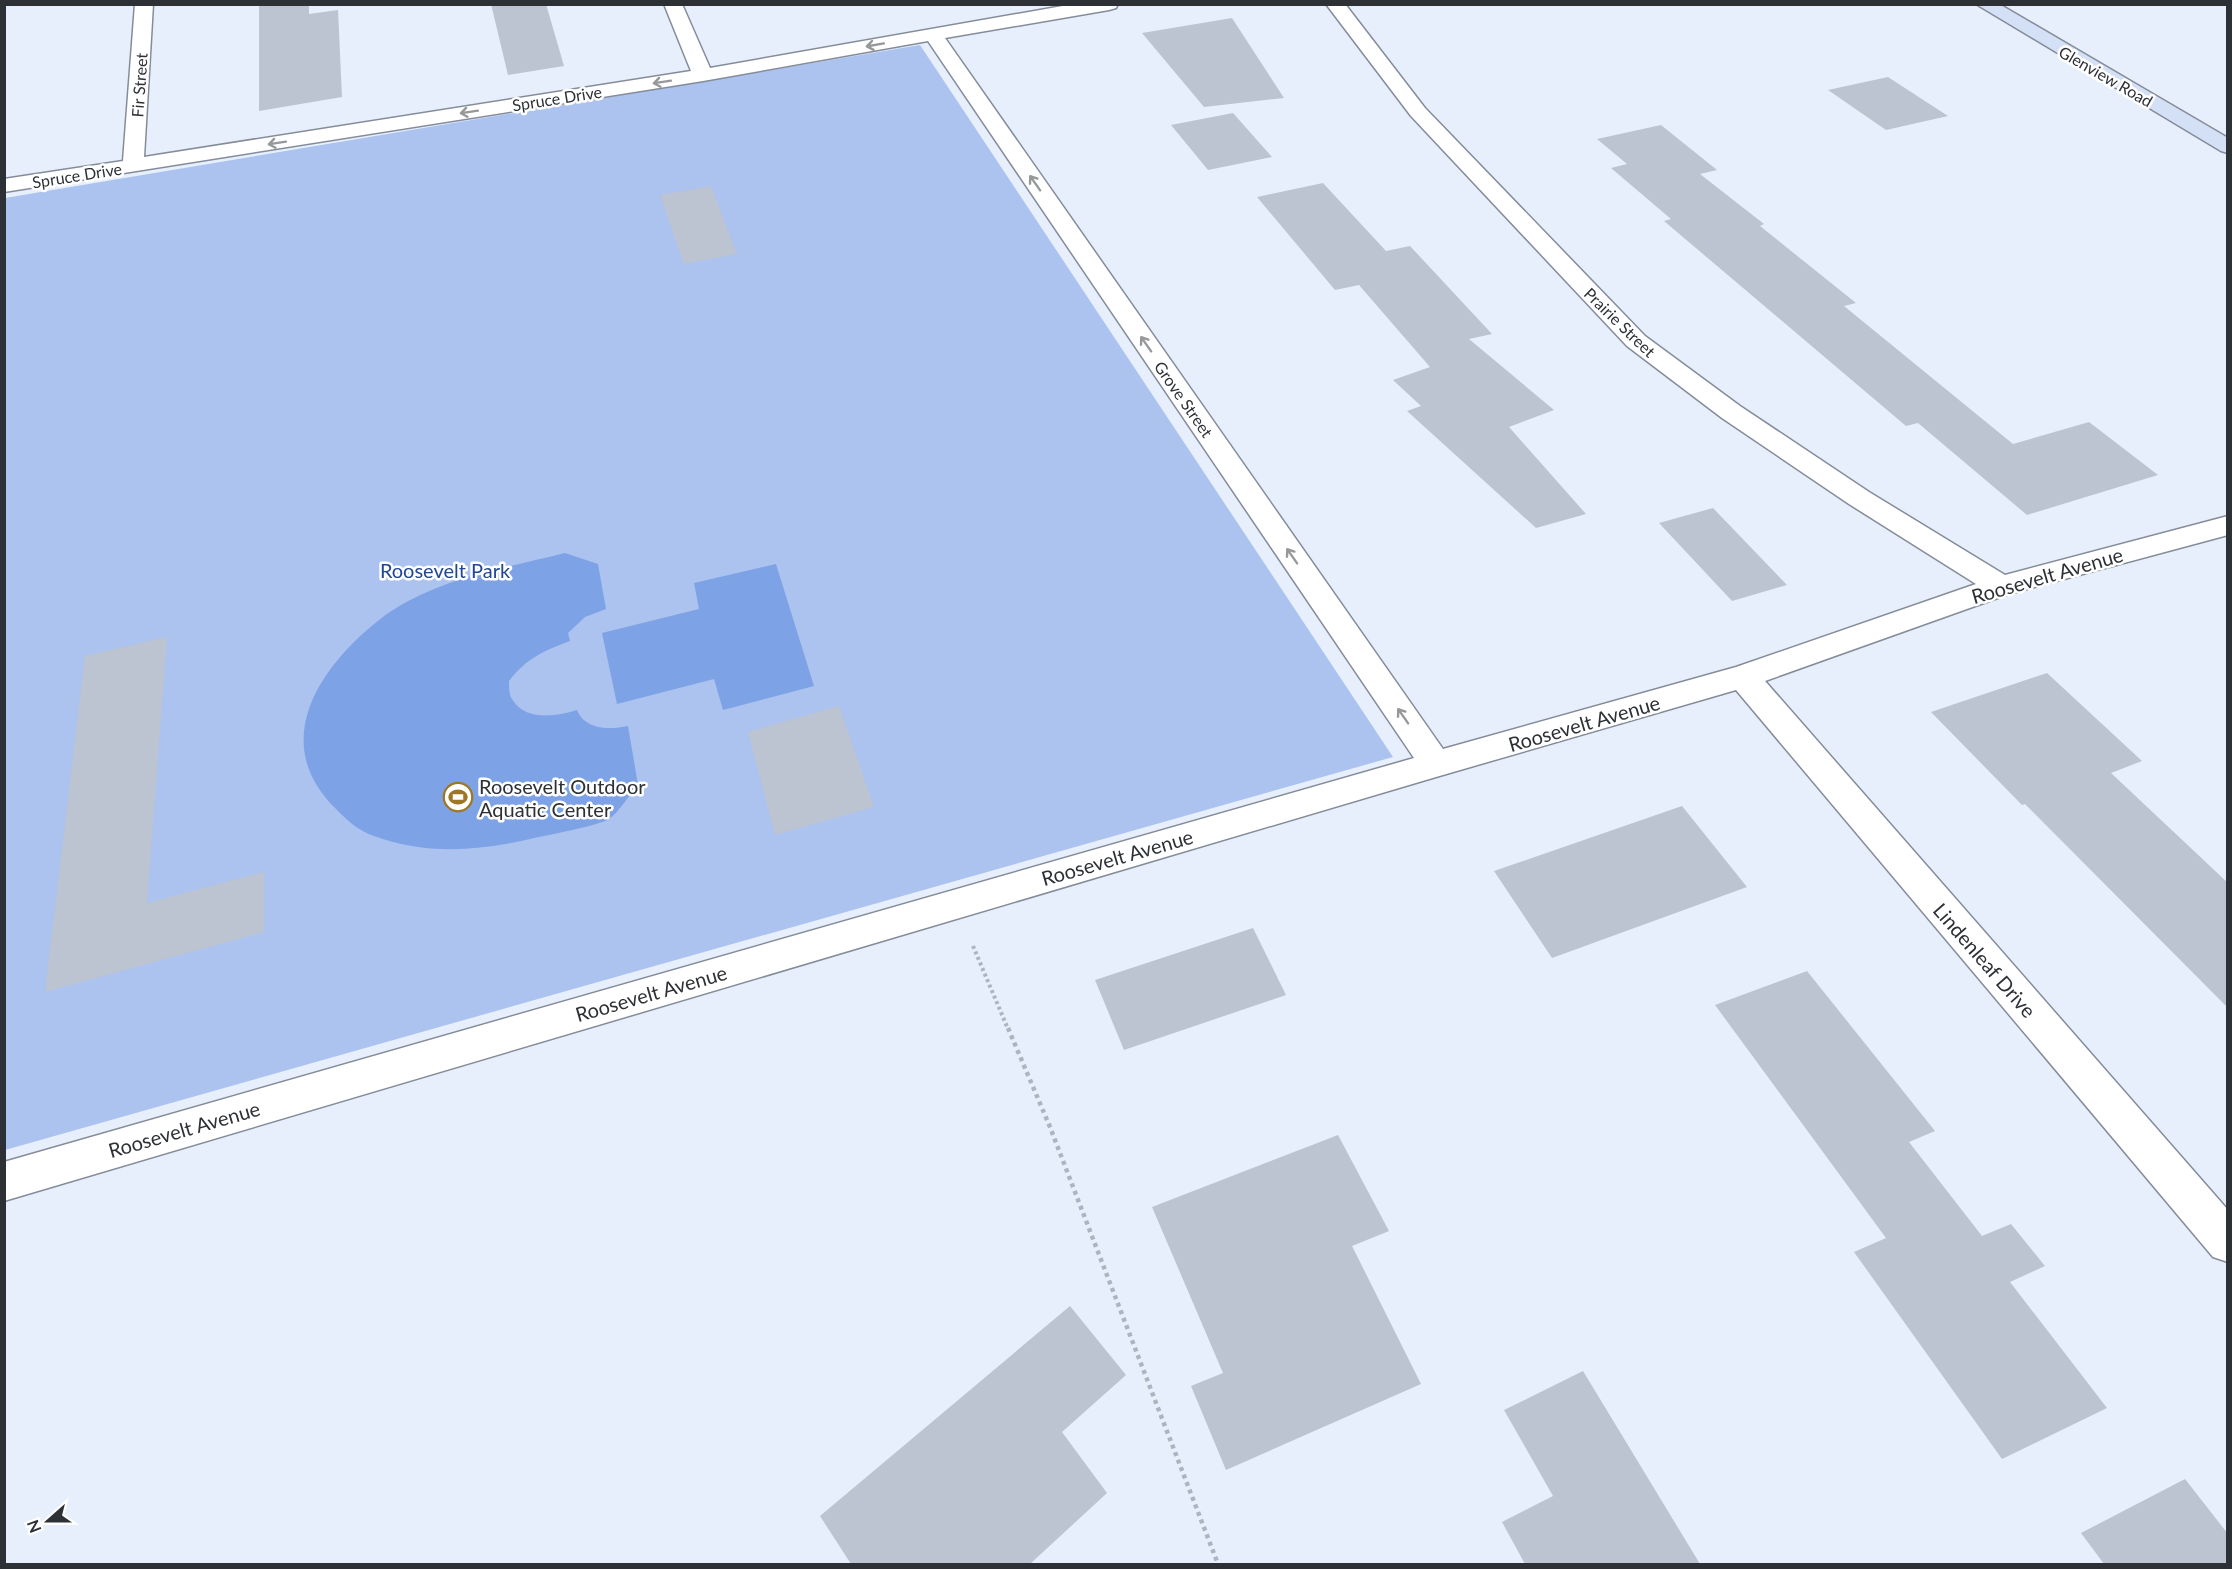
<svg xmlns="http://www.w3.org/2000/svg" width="2232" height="1569" font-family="Lato,sans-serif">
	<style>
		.green { fill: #abc3ee }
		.water { fill: #7ea2e6 }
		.building { fill: #bcc3d1 }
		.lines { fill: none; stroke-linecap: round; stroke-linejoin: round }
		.street-casing { stroke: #858c99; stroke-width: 3 }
		.secondary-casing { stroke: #858c99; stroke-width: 3 }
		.path-far1 { stroke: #adb4bf; stroke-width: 4; stroke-dasharray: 3 3; stroke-linecap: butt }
		.path { stroke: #adb4bf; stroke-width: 4.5; stroke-dasharray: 4 4; stroke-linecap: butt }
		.street { fill: #fff; fill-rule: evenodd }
		.secondary { fill: #d4e0f6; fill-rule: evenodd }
		.oneway { stroke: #96989a }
		.labels { text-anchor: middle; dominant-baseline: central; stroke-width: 5; stroke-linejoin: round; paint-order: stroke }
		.far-street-label { font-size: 16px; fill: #2d3035; stroke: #fff }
		.park-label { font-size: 20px; fill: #204695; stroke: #fff }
		.street-label { font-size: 20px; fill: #2d3035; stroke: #fff }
		.poi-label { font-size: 20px; fill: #2d3035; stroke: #fff; text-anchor: start }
	</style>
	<rect width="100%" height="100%" fill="#e7effd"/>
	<!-- green -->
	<path class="green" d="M920,45l473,712 -1388,393v-952z"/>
	<!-- water -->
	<path class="water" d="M565,553l33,11 8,45 -21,8 -17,16 2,8c-27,10 -43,17 -61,40 0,6 0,14 3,18 13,23 46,17 65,11 8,20 33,20 51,16l10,59c-9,10 -18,26 -29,34 -8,6 -66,17 -79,20 -52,12 -105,16 -156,-3 -18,-6 -30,-19 -43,-32 -61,-66 -9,-139 48,-184 53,-41 123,-51 186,-67z
		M776,564l38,122 -91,24 -9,-31 -97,25 -15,-71 97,-24 -5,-26z"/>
	<!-- building -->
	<path class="building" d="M259,4h50v10l29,-4 4,87 -83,14z
		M491,4h55l18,62 -56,9z
		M1232,18l52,80 -80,9 -62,-74z
		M1888,77l60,39 -62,14 -58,-40z
		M1233,113l39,44 -64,13 -37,-45z
		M1661,125l56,45 -17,4 64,50 -4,2 96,77 -12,3 169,138 76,-22 69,53 -131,40 -109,-92 -12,3 -242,-205 7,-2 -60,-51 16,-4 -30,-25z
		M1323,183l63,68 24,-5 82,88 -23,5 85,71 -45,17 77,87 -50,14 -129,-117 14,-5 -28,-26 37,-13 -71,-82 -24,5 -78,-93z
		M711,186l26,68 -53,10 -24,-69z
		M1713,508l74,77 -55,16 -73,-78z
		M167,637l-20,266 117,-31v60l-219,60 40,-336z
		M2047,673l95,88 -31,12 117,110v125l-203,-204 -3,1 -91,-93z
		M839,706l35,101 -99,28 -27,-103z
		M1682,806l65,81 -195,71 -58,-87z
		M1253,928l33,67 -162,55 -29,-70z
		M1807,971l128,160 -26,11 73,94 29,-12 34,42 -35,16 97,126 -105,51 -148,-207 32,-14 -171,-233z
		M1338,1135l51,96 -37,15 69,138 -195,86 -35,-84 32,-13 -71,-166z
		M1070,1306l56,69 -64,57 45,61 -77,71h-179l-31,-48z
		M1583,1371l117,193h-175l-23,-42 51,-26 -49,-86z
		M2185,1479l43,55v30h-124l-23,-31z"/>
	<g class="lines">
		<!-- street casing -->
		<g class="street-casing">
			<path id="street" d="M135,4h18l-9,153 547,-86 -27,-67h18l28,64 364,-64h44l-2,4 -7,2 -164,28 498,711 293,-82 240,-83 -127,-80 -127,-86 -95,-72 -216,-230 -85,-112h19l80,104 220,228 95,70 129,86 136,83 223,-59v19l-219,59 -244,87 463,529v52l-15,-5 -477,-567 -300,87 -1432,424v-39l1410,-404 -486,-717 -225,40 -699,111v-13l119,-18z"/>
		</g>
		<!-- secondary casing -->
		<g class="secondary-casing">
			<path id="secondary" d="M1976,4h23l229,134v15l-7,-2z"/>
		</g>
		<!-- path-far1 -->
		<path class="path-far1" d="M973,946l35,83"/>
		<!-- path -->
		<path class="path" d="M1008,1028l42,99 168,437"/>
		<!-- street -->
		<use href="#street" class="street"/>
		<!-- secondary -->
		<use href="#secondary" class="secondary"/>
	</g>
	<!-- one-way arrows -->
	<defs><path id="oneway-shaft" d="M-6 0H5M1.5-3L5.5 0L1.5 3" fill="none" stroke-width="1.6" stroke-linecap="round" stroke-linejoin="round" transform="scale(1.5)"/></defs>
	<g class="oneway">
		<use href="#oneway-shaft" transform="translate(875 45) rotate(170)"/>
		<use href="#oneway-shaft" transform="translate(662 82) rotate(171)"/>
		<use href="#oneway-shaft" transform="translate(469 112) rotate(171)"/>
		<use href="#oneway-shaft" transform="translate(277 143) rotate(171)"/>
		<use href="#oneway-shaft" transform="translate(1035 183) rotate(-125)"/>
		<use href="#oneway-shaft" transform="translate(1146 344) rotate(-125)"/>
		<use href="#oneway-shaft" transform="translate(1292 556) rotate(-125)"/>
		<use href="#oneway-shaft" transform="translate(1403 716) rotate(-125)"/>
	</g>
	<!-- icons -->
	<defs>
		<g id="stadium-ring" transform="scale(1.5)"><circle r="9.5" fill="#fff" stroke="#9d7724" stroke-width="1.5"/><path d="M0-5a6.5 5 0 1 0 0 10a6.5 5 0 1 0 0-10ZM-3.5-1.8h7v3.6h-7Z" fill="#9d7724"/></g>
	</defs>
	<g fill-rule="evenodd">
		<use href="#stadium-ring" x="458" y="797"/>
	</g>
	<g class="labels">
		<!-- far-street labels -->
		<g class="far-street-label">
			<text transform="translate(2106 76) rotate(30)">Glenview Road</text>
			<text transform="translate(139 85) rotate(-86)">Fir Street</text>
			<text transform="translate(557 98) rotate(-9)">Spruce Drive</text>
			<text transform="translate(77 175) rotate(-9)">Spruce Drive</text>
			<text transform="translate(1620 322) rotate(44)">Prairie Street</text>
			<text transform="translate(1184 399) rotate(55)">Grove Street</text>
		</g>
		<!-- park labels -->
		<g class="park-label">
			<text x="445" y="570">Roosevelt Park</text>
		</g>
		<!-- street labels -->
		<g class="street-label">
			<text transform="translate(2047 575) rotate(-16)">Roosevelt Avenue</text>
			<text transform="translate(1584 723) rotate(-16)">Roosevelt Avenue</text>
			<text transform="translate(1117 857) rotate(-16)">Roosevelt Avenue</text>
			<text transform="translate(1985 960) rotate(49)">Lindenleaf Drive</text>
			<text transform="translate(651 993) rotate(-16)">Roosevelt Avenue</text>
			<text transform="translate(184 1129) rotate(-16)">Roosevelt Avenue</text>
		</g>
		<!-- poi labels -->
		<g class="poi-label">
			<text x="479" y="786">Roosevelt Outdoor<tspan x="479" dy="23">Aquatic Center</tspan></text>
		</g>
	</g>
	<!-- border -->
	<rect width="2232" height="1569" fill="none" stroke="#2d3035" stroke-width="12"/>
	<!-- north arrow -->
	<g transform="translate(48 1521) rotate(249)" stroke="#ffffff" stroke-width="4.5" paint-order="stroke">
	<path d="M0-4.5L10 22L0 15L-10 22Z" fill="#2d3035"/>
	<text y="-9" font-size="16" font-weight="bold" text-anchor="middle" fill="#2d3035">N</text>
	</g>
</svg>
